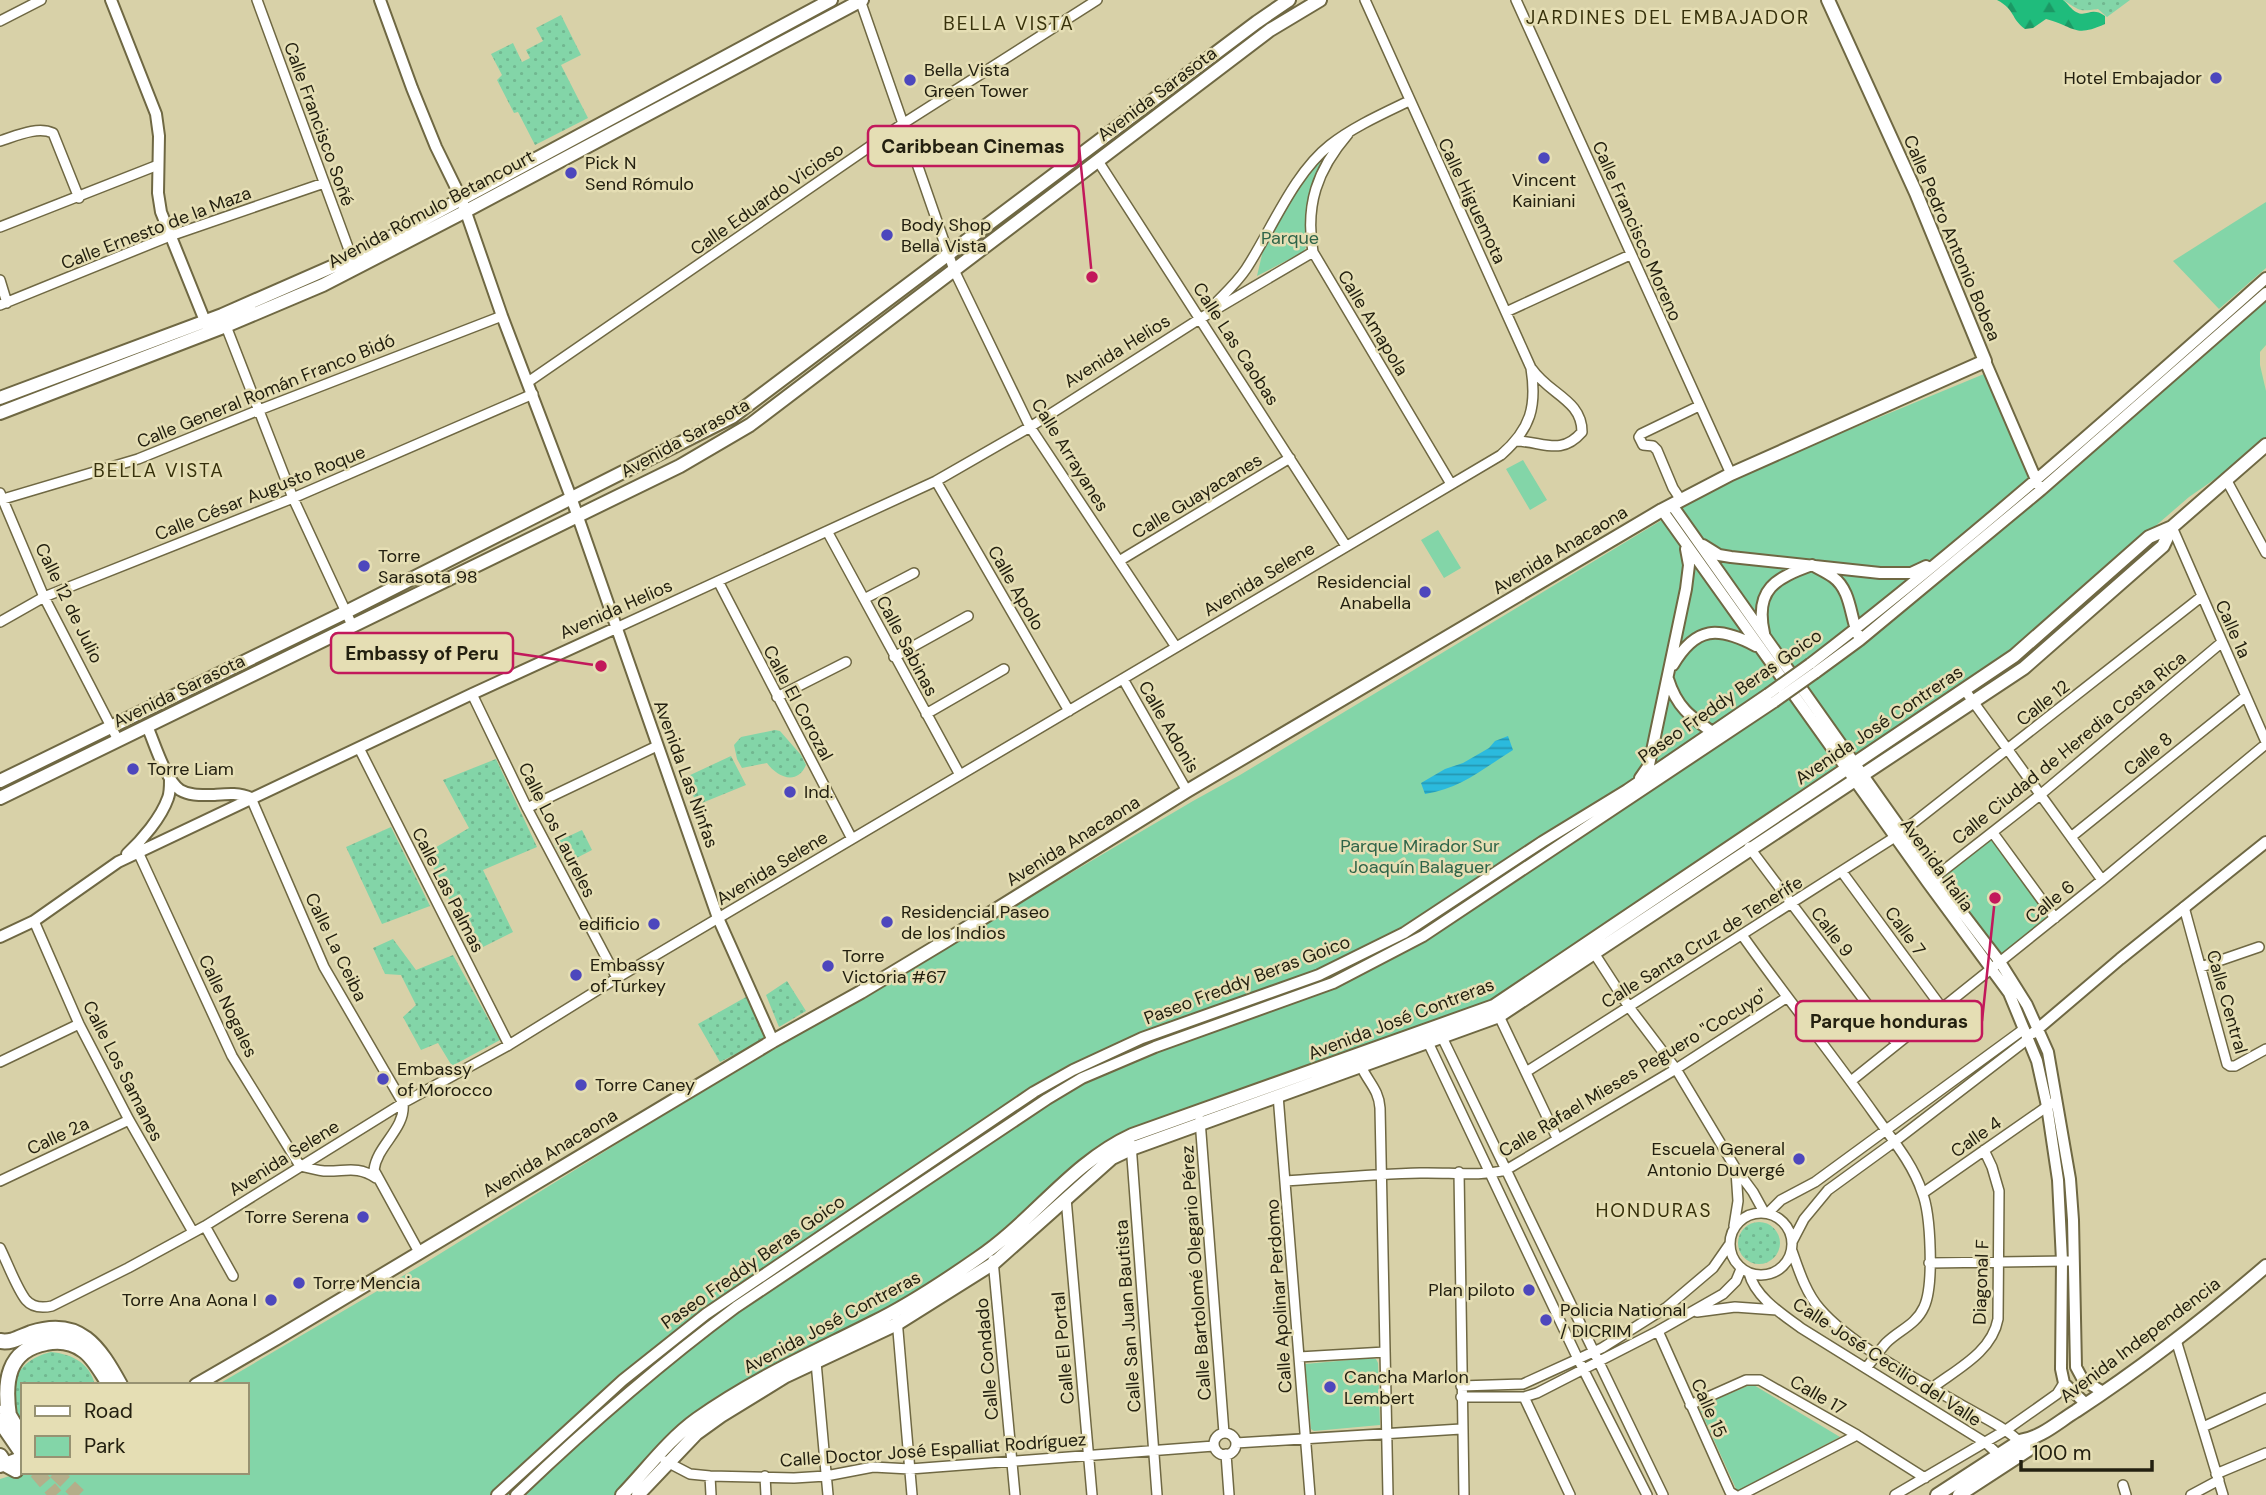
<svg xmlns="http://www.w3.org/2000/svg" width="2266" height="1495" font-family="'DM Sans',sans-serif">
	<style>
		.grass { fill: url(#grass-dots) }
		.forest { fill: url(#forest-firs) }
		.green { fill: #83d5a8 }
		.water { fill: url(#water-rules) }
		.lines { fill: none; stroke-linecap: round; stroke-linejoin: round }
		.primary-tunnel { stroke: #b4ae8a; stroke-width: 14; stroke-dasharray: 14 7; stroke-linecap: butt }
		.minor-casing { stroke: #6f6843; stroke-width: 12 }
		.tertiary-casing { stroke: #6f6843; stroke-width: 14 }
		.secondary-casing { stroke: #6f6843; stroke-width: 16 }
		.primary-casing { stroke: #6f6843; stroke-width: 18 }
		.minor { stroke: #fff; stroke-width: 9 }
		.tertiary { stroke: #fff; stroke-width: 10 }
		.secondary { stroke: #fff; stroke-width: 12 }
		.primary { stroke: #fff; stroke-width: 14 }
		.tertiary-bridge-casing { stroke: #6f6843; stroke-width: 14; stroke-linecap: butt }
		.tertiary-bridge { stroke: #fff; stroke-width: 10 }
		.poi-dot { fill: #4d47bd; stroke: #e5deb4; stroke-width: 2.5 }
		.labels { text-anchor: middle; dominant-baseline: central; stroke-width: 5; stroke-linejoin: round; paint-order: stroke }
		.poi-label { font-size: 18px; fill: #232010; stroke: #e5deb4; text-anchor: start }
		.street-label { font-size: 18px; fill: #232010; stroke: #e5deb4 }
		.park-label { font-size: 18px; fill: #2e6448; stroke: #e5deb4 }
		.neighbourhood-label { font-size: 19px; letter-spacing: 2px; fill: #37310b; stroke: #e5deb4 }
		.leader { fill: none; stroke: #c2185b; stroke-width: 2.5 }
		.callout-dot { fill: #c2185b; stroke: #e5deb4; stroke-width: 2.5 }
		.callout { fill: #e5deb4; stroke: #c2185b; stroke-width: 2.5 }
		.callout-label { font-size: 19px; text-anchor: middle; font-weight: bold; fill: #232010 }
	</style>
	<defs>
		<pattern id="grass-dots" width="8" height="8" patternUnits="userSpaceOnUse" patternTransform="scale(1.75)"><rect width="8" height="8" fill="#83d5a8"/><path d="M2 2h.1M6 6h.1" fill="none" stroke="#71b790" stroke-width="1.8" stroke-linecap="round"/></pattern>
		<pattern id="forest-firs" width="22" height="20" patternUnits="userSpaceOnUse" patternTransform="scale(1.75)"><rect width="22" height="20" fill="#1fbc7c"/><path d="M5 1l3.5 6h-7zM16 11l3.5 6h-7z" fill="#1b9864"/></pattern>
		<pattern id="water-rules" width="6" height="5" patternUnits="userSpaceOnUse" patternTransform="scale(1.75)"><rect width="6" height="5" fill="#2bbadd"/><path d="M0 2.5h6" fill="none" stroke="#2497b2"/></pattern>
	</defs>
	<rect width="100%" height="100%" fill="#d8d1a8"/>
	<!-- grass -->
	<path class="grass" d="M2063,0h67l-23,17 -9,-8c-21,3 -18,1 -35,-9z
		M561,15l20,40 -20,10 27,53 -53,27 -17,-33 -4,1 -17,-33 5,-5 -11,-21 22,-11 9,19 8,-4 -4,-8 17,-9 -7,-13z
		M775,730l5,1 21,24 5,10c-9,21 -29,12 -39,-2l-25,5 -5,-9 -3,-14 7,-8z
		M731,756l15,29 -49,20 -11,-28z
		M496,759l41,88 -54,23 30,62 -38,19 -49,-98 43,-25 -26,-48z
		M391,827l39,79 -48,18 -36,-77z
		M582,830l10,20 -27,14 -11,-21z
		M393,939l23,31 37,-15 47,85 -48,26 -14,-23 -17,7 -18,-33 13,-12 -15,-30 -16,-1 -12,-26z
		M787,981l19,30 -27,16 -13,-32z
		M746,997l20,42 -46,23 -22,-38z
		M1738 1243a21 21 0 1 1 42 0a21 21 0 1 1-42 0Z
		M51,1352c21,2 39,11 44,33h-72v38c-23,-31 -7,-63 28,-71z"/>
	<!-- forest -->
	<path class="forest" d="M1997,0h66c4,3 9,10 13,12 11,6 15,-6 29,4v8c-31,14 -29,3 -59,-5l-13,9 -8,1c-15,-11 -9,-19 -28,-29z"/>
	<!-- green -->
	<path class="green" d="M1321,158l-13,86 -5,8 -46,24 7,-30 29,-50z
		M2266,202v66l-47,41 -46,-48z
		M2266,300v45l-6,7v13l6,26v49l-15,14 -62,43 -184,159 -513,346 -369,132 -144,118 -87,56 -147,75 -129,112h-616v-16l23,-7h224v-87h-30l208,-122 224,-139 298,-178 246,-145 47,-26 465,-281 57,-28 222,-92 56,122z
		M1523,460l24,40 -17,10 -24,-41z
		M1438,530l23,38 -17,10 -23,-38z
		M1993,833l62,85 -55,44 -65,-85z
		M1371,1358l5,1 2,4 2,62 -66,6 -3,-2 -6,-65z
		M1752,1384l88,53 -103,54 -38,-84z"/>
	<!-- water -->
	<path class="water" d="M1508,736l5,14c-29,18 -53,39 -88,44l-4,-11 24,-14 18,-6 26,-15 6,-7z"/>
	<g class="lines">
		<!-- primary-tunnel -->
		<path class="primary-tunnel" d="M36,1472l20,23
			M55,1472l24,23"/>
		<!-- minor casing -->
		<g class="minor-casing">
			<path id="minor" d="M257,0l95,258
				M860,0l94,270 76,157 146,220
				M1516,0l215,474
				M0,21l41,-21
				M1348,134c-31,36 -43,71 -35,118l138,232
				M0,141c16,-5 37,-15 53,-8l26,65
				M1098,161l248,385
				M0,227l158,-62
				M0,280l7,23
				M0,305l170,-69 154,-53
				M1210,309c12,-13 26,-25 36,-40 25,-38 47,-95 84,-124 23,-18 52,-31 79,-44
				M1506,312l124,-57
				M224,321l69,177 59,127
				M528,382l376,-259 193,-123
				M1517,441c27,1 44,15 65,-9 0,-32 -33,-38 -50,-63
				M936,481l133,230
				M2227,481l39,72
				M0,493l44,104 74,143
				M0,500l138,-41 121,-49 243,-94
				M1681,500l-8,-12 -16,-38 -4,-4 -10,-1 -4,-8 2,-3 58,-28
				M2172,527l94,215
				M827,531l133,244
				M1119,561l171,-103
				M718,581l134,258
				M864,599l50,-26
				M0,622l44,-25 249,-99 240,-104
				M616,628l320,-147 94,-54 171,-109 112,-66
				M894,657l74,-41
				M1123,679l64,112
				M1964,689l138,191
				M472,694l55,114 90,170
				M777,697l69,-35
				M926,714l78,-45
				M359,748l150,297
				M251,798l73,169 79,136c3,26 -26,42 -29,67l45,82
				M527,808l130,-62
				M1903,831l298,-234
				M1993,833l62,85
				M2071,837l175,-141
				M1749,847l148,197
				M138,852l94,204 68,110
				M1842,872l100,136
				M1930,881l110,-86 181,-152
				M2184,907l43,157 3,2h5l31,-17
				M34,921l45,103 50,96 64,112
				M1742,935c43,61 90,119 133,180 17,24 38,49 47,77 9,22 12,94 2,115 -8,18 -25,23 -38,36 -7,8 -13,17 -20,25
				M1594,953l35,54 47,62 60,100 17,23 11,20
				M2201,967l58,-20
				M1499,1016l58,122
				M1440,1033l223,462
				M1425,1036l153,323 69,136
				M0,1062l79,-38
				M1361,1066c7,16 18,24 19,42l8,387
				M1526,1072l369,-235
				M1851,1081l251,-201 164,-136
				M1278,1095l32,400
				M1200,1120l24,313
				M1131,1144l26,351
				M300,1166c8,2 16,4 24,5 21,1 33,-6 52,7
				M1459,1172l5,323
				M0,1181l129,-61
				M1286,1181c45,-3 89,-7 134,-8 28,-1 60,4 86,-3l170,-101 110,-71
				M1923,1193l129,-90
				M1066,1198l26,297
				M1730 1244a31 31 0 1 1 62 0a31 31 0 1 1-62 0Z
				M1768,1213l13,-13 34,-18 209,-153
				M205,1226l28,50
				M1734,1226l4,-25 -2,-30
				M1792,1242l12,-23 24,-29 66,-48 134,-103
				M0,1248c7,14 17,41 26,52 7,8 17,8 26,6l76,-38 77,-42 198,-123 106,-58 108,-67 884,-523c30,-26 36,-49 30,-87l-166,-368
				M1792,1251c7,20 14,42 28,58 30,35 98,71 138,94 22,13 46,23 64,41
				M993,1260l22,235
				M1929,1263l139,-2
				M1749,1273c6,24 33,41 52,55l185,115 16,15
				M1697,1312l38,-5 42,3
				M897,1319l15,176
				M1658,1331l72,161 5,3
				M2176,1340l47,155
				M1299,1357l86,-5
				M816,1362l12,133
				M1461,1386l62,-2 79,-36 65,-41 46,-39 16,-23
				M1932,1388c25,-19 60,-36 66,-69l1,-128 -7,-24 -8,-17
				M1461,1397h63l13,-4 121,-62 65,-37 13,-13 5,-12
				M1524,1397l46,98
				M1690,1405l56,-25h14l97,55 68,43
				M2203,1427l63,-29
				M1214 1444a11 11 0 1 1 22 0a11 11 0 1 1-22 0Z
				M1236,1443l225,-14
				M1226,1454l3,41
				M665,1461l25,13 20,2 84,2 32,-2 47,-9 37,2 304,-23
				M2216,1474l50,-21
				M710,1476l1,19
				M765,1476l1,19
				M2123,1485l3,10
				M1741,1495l116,-60
				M1895,1495l111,-65 51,-36 7,-11
				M2191,1495l28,-15"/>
		</g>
		<!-- tertiary casing -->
		<g class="tertiary-casing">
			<path id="tertiary" d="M111,0l45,114 3,22 -1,57 3,19 46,114
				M380,0l32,88 24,59 25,51 41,118 70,184 146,418 55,123
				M1985,361l53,123
				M1672,505l263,372 65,85 27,43 21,47 22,127 3,41 3,147 7,13 20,12
				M1662,510l266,373 81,110 28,68 10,45 11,74 4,81 -1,108 3,14 22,21
				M1703,545l16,10 12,2 149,16h31l15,-7
				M1764,633c-10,-44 12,-55 48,-68 7,4 14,7 21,12 18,13 17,39 25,58
				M1810,664c158,-121 307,-254 456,-386
				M1673,665c23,-39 45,-39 83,-19
				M1815,673l45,-33 181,-150 225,-197
				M1668,679c9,29 23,38 47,55
				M147,726c8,18 18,53 33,64 10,6 22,5 33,5 12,-1 26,-3 38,3
				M1640,778l9,-13 37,-176 3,-24 -3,-16
				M127,854c15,-14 34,-36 41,-56 2,-5 2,-12 2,-18
				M0,937l34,-16 84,-59 354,-168 144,-66
				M2033,1033l87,-74 146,-117
				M497,1495l126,-115 83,-66 328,-222 39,-22 69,-32 177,-63 85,-42 138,-91 85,-52 141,-96
				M516,1495c70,-67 142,-130 220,-188l311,-208 35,-21 73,-31 178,-64 90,-47 351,-234"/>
		</g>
		<!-- secondary casing -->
		<g class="secondary-casing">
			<path id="secondary" d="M0,398l222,-83 130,-57 479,-258
				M0,413l226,-87 97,-41 143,-74 396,-211
				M0,781l346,-169 386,-195 525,-395 32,-22
				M0,798l680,-332 70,-41 520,-395 50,-30
				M196,1385l81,-47 496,-297 88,-49 83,-50 243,-151 475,-281 69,-36 254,-113 -69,-168 -88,-193
				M0,1466l23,-9
				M622,1495c24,-25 47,-56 75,-76 56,-40 116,-66 177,-97 37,-18 71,-41 104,-64 55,-37 93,-95 154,-123l362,-129 520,-350 135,-119 23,-10 94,-82
				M638,1495l58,-61 25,-18 65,-40 111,-52 97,-61 118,-105 19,-9 368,-133 525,-348 139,-122 9,-19
				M1937,1495l83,-54c21,-3 38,-19 56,-30 67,-44 130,-93 190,-145
				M1959,1495l69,-45 4,-11"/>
		</g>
		<!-- primary casing -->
		<g class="primary-casing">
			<path id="primary" d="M0,1341c12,2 20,-4 31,-8 49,-16 68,14 89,52
				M6,1410l17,29
				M9,1416c-5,-34 -2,-66 37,-73 14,-3 26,-1 37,7 11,7 19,24 27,35
				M0,1421l20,29
				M0,1456l5,8 11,6"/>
		</g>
		<!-- minor -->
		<use href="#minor" class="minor"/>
		<!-- tertiary -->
		<use href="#tertiary" class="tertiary"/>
		<!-- secondary -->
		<use href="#secondary" class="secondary"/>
		<!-- primary -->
		<use href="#primary" class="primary"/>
		<!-- tertiary-bridge casing -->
		<g class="tertiary-bridge-casing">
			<path id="tertiary-bridge" d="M1768,694l42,-30
				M1774,702l41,-29"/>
		</g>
		<!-- tertiary-bridge -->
		<use href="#tertiary-bridge" class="tertiary-bridge"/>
	</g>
	<!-- markers -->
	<g class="poi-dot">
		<circle cx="2216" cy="78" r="7"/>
		<circle cx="910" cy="80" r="7"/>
		<circle cx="1544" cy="158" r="7"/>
		<circle cx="571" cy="173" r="7"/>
		<circle cx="887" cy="235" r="7"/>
		<circle cx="364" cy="566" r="7"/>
		<circle cx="1425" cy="592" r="7"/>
		<circle cx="133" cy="769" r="7"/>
		<circle cx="790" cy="792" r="7"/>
		<circle cx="887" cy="922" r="7"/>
		<circle cx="654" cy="924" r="7"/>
		<circle cx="828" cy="966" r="7"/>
		<circle cx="576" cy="975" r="7"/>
		<circle cx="383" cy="1079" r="7"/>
		<circle cx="581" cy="1085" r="7"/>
		<circle cx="1799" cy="1159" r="7"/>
		<circle cx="363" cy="1217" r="7"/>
		<circle cx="299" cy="1283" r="7"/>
		<circle cx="1529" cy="1290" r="7"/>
		<circle cx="271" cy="1300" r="7"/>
		<circle cx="1546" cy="1320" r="7"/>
		<circle cx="1330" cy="1387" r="7"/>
	</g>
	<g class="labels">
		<!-- poi labels -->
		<g class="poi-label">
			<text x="924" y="70">Bella Vista<tspan x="924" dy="21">Green Tower</tspan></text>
			<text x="2202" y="78" text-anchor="end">Hotel Embajador</text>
			<text x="585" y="163">Pick N<tspan x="585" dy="21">Send Rómulo</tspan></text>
			<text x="1544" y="180" text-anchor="middle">Vincent<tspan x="1544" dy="21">Kainiani</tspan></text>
			<text x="901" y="225">Body Shop<tspan x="901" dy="21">Bella Vista</tspan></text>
			<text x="378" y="556">Torre<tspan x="378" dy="21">Sarasota 98</tspan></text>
			<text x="1411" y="582" text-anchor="end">Residencial<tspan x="1411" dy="21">Anabella</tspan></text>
			<text x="147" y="769">Torre Liam</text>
			<text x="804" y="792">Ind.</text>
			<text x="901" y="912">Residencial Paseo<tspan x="901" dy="21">de los Indios</tspan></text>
			<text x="640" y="924" text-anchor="end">edificio</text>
			<text x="842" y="956">Torre<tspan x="842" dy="21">Victoria #67</tspan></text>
			<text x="590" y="965">Embassy<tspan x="590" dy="21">of Turkey</tspan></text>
			<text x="397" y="1069">Embassy<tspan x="397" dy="21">of Morocco</tspan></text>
			<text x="595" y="1085">Torre Caney</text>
			<text x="1785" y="1149" text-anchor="end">Escuela General<tspan x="1785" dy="21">Antonio Duvergé</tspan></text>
			<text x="349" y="1217" text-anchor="end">Torre Serena</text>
			<text x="313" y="1283">Torre Mencia</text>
			<text x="1515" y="1290" text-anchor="end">Plan piloto</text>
			<text x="257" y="1300" text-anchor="end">Torre Ana Aona I</text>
			<text x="1560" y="1310">Policia National<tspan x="1560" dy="21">/ DICRIM</tspan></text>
			<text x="1344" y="1377">Cancha Marlon<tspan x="1344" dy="21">Lembert</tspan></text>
		</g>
		<!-- street labels -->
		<g class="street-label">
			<text transform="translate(1157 94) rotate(-37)">Avenida Sarasota</text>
			<text transform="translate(319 124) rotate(70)">Calle Francisco Soñé</text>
			<text transform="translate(767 199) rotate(-35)">Calle Eduardo Vicioso</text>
			<text transform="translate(1472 201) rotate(65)">Calle Higuemota</text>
			<text transform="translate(431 209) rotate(-28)">Avenida Rómulo Betancourt</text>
			<text transform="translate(156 228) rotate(-21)">Calle Ernesto de la Maza</text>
			<text transform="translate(1637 231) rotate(66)">Calle Francisco Moreno</text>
			<text transform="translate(1952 238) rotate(67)">Calle Pedro Antonio Bobea</text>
			<text transform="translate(1373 323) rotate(59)">Calle Amapola</text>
			<text transform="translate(1236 344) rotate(57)">Calle Las Caobas</text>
			<text transform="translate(1117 351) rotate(-32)">Avenida Helios</text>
			<text transform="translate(266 391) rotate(-22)">Calle General Román Franco Bidó</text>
			<text transform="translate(685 438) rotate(-29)">Avenida Sarasota</text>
			<text transform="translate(1070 455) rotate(58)">Calle Arrayanes</text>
			<text transform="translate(260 493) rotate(-22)">Calle César Augusto Roque</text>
			<text transform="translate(1197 496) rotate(-31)">Calle Guayacanes</text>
			<text transform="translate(1560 550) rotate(-31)">Avenida Anacaona</text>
			<text transform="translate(1259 579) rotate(-31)">Avenida Selene</text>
			<text transform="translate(1016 588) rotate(60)">Calle Apolo</text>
			<text transform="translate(69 603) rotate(64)">Calle 12 de Julio</text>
			<text transform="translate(616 609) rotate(-24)">Avenida Helios</text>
			<text transform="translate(2233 629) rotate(66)">Calle 1a</text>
			<text transform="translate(907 646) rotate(62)">Calle Sabinas</text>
			<text transform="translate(179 691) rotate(-26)">Avenida Sarasota</text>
			<text transform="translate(1730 696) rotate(-35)">Paseo Freddy Beras Goico</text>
			<text transform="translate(798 703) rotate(62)">Calle El Corozal</text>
			<text transform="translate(2043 703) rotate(-38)">Calle 12</text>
			<text transform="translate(1879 725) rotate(-34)">Avenida José Contreras</text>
			<text transform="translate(1169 727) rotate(60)">Calle Adonis</text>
			<text transform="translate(2069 748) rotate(-39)">Calle Ciudad de Heredia Costa Rica</text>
			<text transform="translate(2148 754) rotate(-39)">Calle 8</text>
			<text transform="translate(686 774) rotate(70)">Avenida Las Ninfas</text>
			<text transform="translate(557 830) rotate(63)">Calle Los Laureles</text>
			<text transform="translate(1073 841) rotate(-32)">Avenida Anacaona</text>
			<text transform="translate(1937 865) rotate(54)">Avenida Italia</text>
			<text transform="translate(772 868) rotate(-31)">Avenida Selene</text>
			<text transform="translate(448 890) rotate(63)">Calle Las Palmas</text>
			<text transform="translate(2050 902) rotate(-39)">Calle 6</text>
			<text transform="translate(1905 931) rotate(54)">Calle 7</text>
			<text transform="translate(1832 932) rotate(53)">Calle 9</text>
			<text transform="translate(1702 942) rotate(-32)">Calle Santa Cruz de Tenerife</text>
			<text transform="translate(336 947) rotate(64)">Calle La Ceiba</text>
			<text transform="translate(1247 980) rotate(-21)">Paseo Freddy Beras Goico</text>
			<text transform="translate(2227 1002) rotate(74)">Calle Central</text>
			<text transform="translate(228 1006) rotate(64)">Calle Nogales</text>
			<text transform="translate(1401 1019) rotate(-21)">Avenida José Contreras</text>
			<text transform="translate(123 1071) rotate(63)">Calle Los Samanes</text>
			<text transform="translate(1633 1073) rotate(-31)">Calle Rafael Mieses Peguero "Cocuyo"</text>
			<text transform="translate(58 1136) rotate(-25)">Calle 2a</text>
			<text transform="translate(1976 1137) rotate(-35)">Calle 4</text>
			<text transform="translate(550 1153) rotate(-31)">Avenida Anacaona</text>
			<text transform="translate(284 1158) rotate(-32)">Avenida Selene</text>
			<text transform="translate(753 1262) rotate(-35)">Paseo Freddy Beras Goico</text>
			<text transform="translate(1196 1273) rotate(-94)">Calle Bartolomé Olegario Pérez</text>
			<text transform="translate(1981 1282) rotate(-88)">Diagonal F</text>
			<text transform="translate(1279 1296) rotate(-94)">Calle Apolinar Perdomo</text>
			<text transform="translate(1128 1316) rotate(-94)">Calle San Juan Bautista</text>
			<text transform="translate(832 1322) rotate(-28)">Avenida José Contreras</text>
			<text transform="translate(2140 1340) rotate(-37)">Avenida Independencia</text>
			<text transform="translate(1063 1348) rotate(-95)">Calle El Portal</text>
			<text transform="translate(987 1359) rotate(-95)">Calle Condado</text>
			<text transform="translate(1887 1362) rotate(33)">Calle José Cecilio del Valle</text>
			<text transform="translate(1818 1395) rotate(30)">Calle 17</text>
			<text transform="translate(1709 1408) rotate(66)">Calle 15</text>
			<text transform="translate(933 1450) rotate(-4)">Calle Doctor José Espalliat Rodríguez</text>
		</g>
		<!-- park labels -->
		<g class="park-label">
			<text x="1290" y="238">Parque</text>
			<text x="1420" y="846">Parque Mirador Sur<tspan x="1420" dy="21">Joaquín Balaguer</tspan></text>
		</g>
		<!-- neighbourhood labels -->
		<g class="neighbourhood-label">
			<text x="1668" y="17">JARDINES DEL EMBAJADOR</text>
			<text x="1009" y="23">BELLA VISTA</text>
			<text x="159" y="470">BELLA VISTA</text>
			<text x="1654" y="1210">HONDURAS</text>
		</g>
	</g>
	<!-- callouts -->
	<path class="leader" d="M1092 277L1079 146M601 666L513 653M1995 898L1982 1021"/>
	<g class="callout-dot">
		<circle cx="1092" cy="277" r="7"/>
		<circle cx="601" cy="666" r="7"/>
		<circle cx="1995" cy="898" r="7"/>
	</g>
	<g class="callout">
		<rect x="868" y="126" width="211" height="40" rx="7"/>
		<rect x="331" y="633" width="182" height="40" rx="7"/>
		<rect x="1796" y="1001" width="186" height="40" rx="7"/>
	</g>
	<g class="callout-label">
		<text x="973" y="153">Caribbean Cinemas</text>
		<text x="422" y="660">Embassy of Peru</text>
		<text x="1889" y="1028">Parque honduras</text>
	</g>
	<!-- legend -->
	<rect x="21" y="1383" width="228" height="91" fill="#e5deb4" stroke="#979272" stroke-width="2"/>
	<rect x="35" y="1406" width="35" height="10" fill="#ffffff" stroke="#979272" stroke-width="2"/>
	<text x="84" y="1418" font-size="21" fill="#232010">Road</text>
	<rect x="35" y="1436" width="35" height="21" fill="#83d5a8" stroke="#979272" stroke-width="2"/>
	<text x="84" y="1453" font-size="21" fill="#232010">Park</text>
	<!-- scale -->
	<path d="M2021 1460v10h131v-10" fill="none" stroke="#232010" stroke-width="3.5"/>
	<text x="2032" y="1460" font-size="21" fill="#232010" stroke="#e5deb4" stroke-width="5" paint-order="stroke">100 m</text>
</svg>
